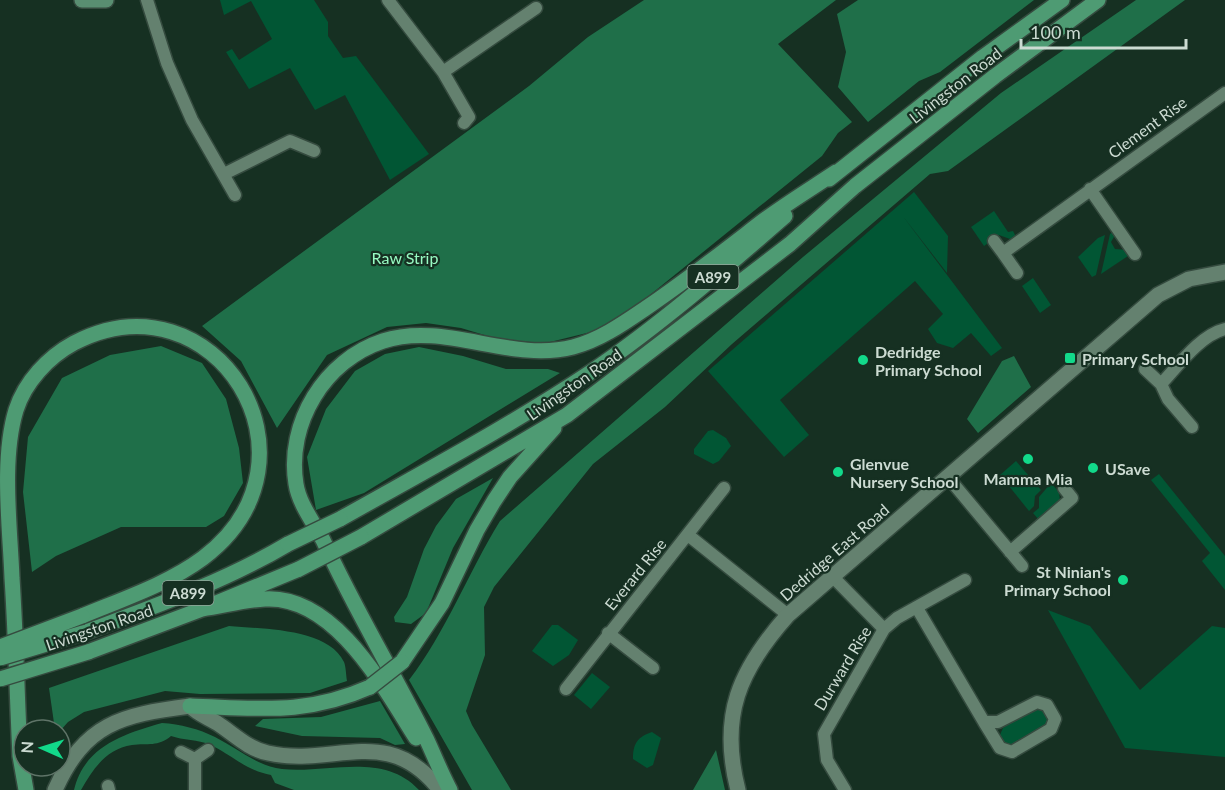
<svg xmlns="http://www.w3.org/2000/svg" width="1225" height="790" font-family="Lato,sans-serif">
	<style>
		.green { fill: #015634 }
		.forest { fill: #1f6f49 }
		.lines { fill: none; stroke-linecap: round; stroke-linejoin: round }
		.minor-casing { stroke: #354b3f; stroke-width: 15 }
		.tertiary-casing { stroke: #354b3f; stroke-width: 18 }
		.secondary-casing { stroke: #354b3f; stroke-width: 18 }
		.primary-casing { stroke: #354b3f; stroke-width: 18 }
		.minor { stroke: #64816f; stroke-width: 12 }
		.tertiary { stroke: #64816f; stroke-width: 15 }
		.secondary { stroke: #598e71; stroke-width: 15 }
		.primary { stroke: #4e9b73; stroke-width: 15 }
		.primary-bridge-casing { stroke: #354b3f; stroke-width: 18; stroke-linecap: butt }
		.primary-bridge { stroke: #4e9b73; stroke-width: 15 }
		.poi-dot { fill: #12d98a; stroke: #163022; stroke-width: 2 }
		.labels { text-anchor: middle; dominant-baseline: central; stroke-width: 4.5; stroke-linejoin: round; paint-order: stroke }
		.shield { fill: #163022; stroke: #95a89d; stroke-width: 1.5 }
		.shield-label { font-size: 15px; font-weight: bold; fill: #ccdbd2 }
		.street-label { font-size: 16px; fill: #ccdbd2; stroke: #163022 }
		.park-label { font-size: 16px; fill: #97fac2; stroke: #163022 }
		.poi-label { font-size: 16px; font-weight: bold; fill: #ccdbd2; stroke: #163022; text-anchor: start }
	</style>
	<rect width="100%" height="100%" fill="#163022"/>
	<!-- green -->
	<path class="green" d="M220,0h94l14,22v14l15,22 13,-2 73,98 -39,26 -45,-85 -30,15 -25,-42 -41,21 -23,-37 6,-3 7,11 33,-21 -21,-38 -27,14z
		M914,192l34,44 -1,37 -45,-58 100,133 -11,8 -20,-23 -18,15 -16,-5 -9,-14 15,-15 -28,-33 -135,119 29,35 -25,22 -76,-86z
		M994,211l14,21 5,-1 3,6 -6,2 -11,-4 -15,11 -13,-19z
		M1114,231l1,4 -4,7 4,7 13,1 3,4 -30,20 9,-40z
		M1105,235l-9,40 -4,2 -14,-20 20,-19z
		M1033,278l18,27 -11,8 -18,-27z
		M713,430l13,8 5,8 -12,15 -6,3 -19,-10v-5l14,-18z
		M1016,461l25,29 -6,6 -1,10 -5,5 -29,-36z
		M1159,474l66,82v34l-23,-29 8,-8 -59,-73z
		M1051,483l8,9 1,9 -21,19 -6,-7 6,-5v-11z
		M1048,610l42,16 50,64 72,-64 13,2v129l-100,-9z
		M552,625h6l20,15 -9,15 -16,11 -21,-15z
		M592,673l18,14 -19,22 -17,-14z
		M1033,709l11,2 4,8 -1,5 -38,23 -4,-2 -6,-8 4,-9z
		M652,732l9,6 -8,27 -6,3 -14,-9c0,-15 4,-22 19,-27z"/>
	<!-- forest -->
	<path class="forest" d="M644,0h192l-58,44 74,78 -14,11 -16,23 -182,147 -45,28 -49,12 -45,-3 -40,-12 -35,-5 -39,4 -60,28 -50,73 -36,-67 -39,-35 327,-240 59,-49z
		M858,0h176l-94,72 -21,9 -51,41 -30,-35 8,-35 -9,-38z
		M1136,0h49l-237,171 -18,3 -198,170 -67,63 -72,57 -99,123 -10,20 1,48 -19,56 6,14 39,65h-39l-63,-110c37,-48 59,-107 91,-159l303,-264 198,-164z
		M161,346l41,17 24,36 13,49 4,35 -19,33 -18,11h-85l-65,29 -24,16 -9,-80 5,-55 34,-59 48,-23z
		M419,347l44,9 43,13h42l12,4 -196,120 -48,17 -9,-53 19,-48 29,-38 30,-17z
		M1014,356l17,31 -53,46 -11,-14 35,-58z
		M493,478l-40,70 -27,65 -15,11 -16,-2 -1,-5 13,-20 17,-48 12,-23 20,-27z
		M229,626c33,3 99,2 115,36 2,5 2,13 3,19l-37,12 -110,1 -35,-3 -81,21 -16,10 -8,9 -5,-1 -6,-42z
		M380,701l25,43 -10,1 -15,-7 -78,-2 -47,-10 8,-7 58,-2z
		M162,723c18,1 37,6 53,14 22,11 42,29 67,32 45,5 101,-18 137,21h-125l-19,-7 -4,-8c-25,-4 -41,-22 -63,-31 -8,-4 -26,-4 -37,-8 -13,11 -23,7 -39,9 -26,4 -39,24 -51,45h-7c10,-43 49,-56 88,-67z
		M716,750l9,40h-32z"/>
	<g class="lines">
		<!-- minor casing -->
		<g class="minor-casing">
			<path id="minor" d="M147,0l20,63 25,57 43,75
				M388,0l55,72 26,45 -5,6
				M443,72l93,-64
				M224,174l66,-33 24,10
				M1090,189l45,65
				M994,241l9,12
				M1017,273l-14,-20 222,-160
				M1145,369l16,15
				M1192,427l-24,-28 -7,-15c17,-18 39,-49 64,-55
				M947,476l75,90
				M688,535l100,80
				M1010,552l62,-54 -8,-10
				M832,576l52,53 13,-11 68,-38
				M917,608l67,114h14l39,-20 10,3 8,14 -4,10 -39,23 -12,-4 -16,-26
				M608,633l45,35
				M566,689l158,-201
				M181,752l14,7v31
				M195,759l13,-9
				M108,786l1,4
				M845,790l-18,-30 -3,-26 60,-105"/>
		</g>
		<!-- tertiary casing -->
		<g class="tertiary-casing">
			<path id="tertiary" d="M55,790c30,-67 66,-75 135,-84 8,8 17,11 27,17 17,11 31,26 51,30 66,15 119,-31 172,37
				M738,790c-19,-74 1,-120 50,-175l370,-320 31,-16 36,-7"/>
		</g>
		<!-- secondary casing -->
		<g class="secondary-casing">
			<path id="secondary" d="M82,0h24"/>
		</g>
		<!-- primary casing -->
		<g class="primary-casing">
			<path id="primary" d="M829,179l154,-122 79,-57
				M340,519c85,-48 170,-93 251,-147 69,-47 132,-102 194,-156
				M361,537l206,-122 223,-171 65,-58 140,-110 103,-76
				M202,609c21,-3 43,-9 63,-10 70,-4 119,89 151,139
				M83,633c70,-26 141,-51 205,-89
				M88,652l114,-43 97,-40
				M402,662l40,-59 35,-73 17,-29 16,-24 44,-49
				M190,706c67,2 115,10 180,-19
				M26,790l-6,-34c-3,-59 -4,-118 -8,-178 -2,-52 -11,-118 4,-168 9,-28 32,-53 58,-67 140,-73 260,116 129,215 -35,26 -80,41 -121,58
				M450,790c-9,-17 -16,-35 -24,-52 -33,-66 -72,-130 -103,-198 -9,-17 -24,-36 -27,-56 -10,-61 29,-124 87,-143 62,-20 127,22 190,6 27,-7 51,-24 73,-39 40,-27 78,-57 117,-87 23,-17 49,-33 73,-49"/>
		</g>
		<!-- minor -->
		<use href="#minor" class="minor"/>
		<!-- tertiary -->
		<use href="#tertiary" class="tertiary"/>
		<!-- secondary -->
		<use href="#secondary" class="secondary"/>
		<!-- primary -->
		<use href="#primary" class="primary"/>
		<!-- primary-bridge casing -->
		<g class="primary-bridge-casing">
			<path id="primary-bridge" d="M288,544l52,-25
				M299,569l62,-32
				M0,647l82,-31
				M0,658l83,-25
				M0,679l88,-27
				M370,687l32,-25"/>
		</g>
		<!-- primary-bridge -->
		<use href="#primary-bridge" class="primary-bridge"/>
	</g>
	<!-- markers -->
	<g class="poi-dot">
		<rect x="1064" y="352" width="12" height="12" rx="3"/>
		<circle cx="863" cy="360" r="6"/>
		<circle cx="1028" cy="459" r="6"/>
		<circle cx="1093" cy="468" r="6"/>
		<circle cx="838" cy="472" r="6"/>
		<circle cx="1123" cy="580" r="6"/>
	</g>
	<g class="labels">
		<!-- shield labels -->
		<g class="shield">
			<rect x="687.5" y="265" width="51" height="24" rx="4.5"/>
			<rect x="162.5" y="581" width="51" height="24" rx="4.5"/>
		</g>
		<g class="shield-label">
			<text x="713" y="277">A899</text>
			<text x="188" y="593">A899</text>
		</g>
		<!-- street labels -->
		<g class="street-label">
			<text transform="translate(955 85) rotate(-38)">Livingston Road</text>
			<text transform="translate(1147 127) rotate(-36)">Clement Rise</text>
			<text transform="translate(574 384) rotate(-35)">Livingston Road</text>
			<text transform="translate(834 552) rotate(-41)">Dedridge East Road</text>
			<text transform="translate(635 574) rotate(-51)">Everard Rise</text>
			<text transform="translate(99 627) rotate(-19)">Livingston Road</text>
			<text transform="translate(842 668) rotate(-59)">Durward Rise</text>
		</g>
		<!-- park labels -->
		<g class="park-label">
			<text x="405" y="257">Raw Strip</text>
		</g>
		<!-- poi labels -->
		<g class="poi-label">
			<text x="875" y="351">Dedridge<tspan x="875" dy="18">Primary School</tspan></text>
			<text x="1082" y="358">Primary School</text>
			<text x="850" y="463">Glenvue<tspan x="850" dy="18">Nursery School</tspan></text>
			<text x="1105" y="468">USave</text>
			<text x="1028" y="478" text-anchor="middle">Mamma Mia</text>
			<text x="1111" y="571" text-anchor="end">St Ninian's<tspan x="1111" dy="18">Primary School</tspan></text>
		</g>
	</g>
	<!-- north arrow -->
	<g transform="translate(42 748) rotate(273)"><circle r="28" fill="#163022" stroke="#5f7468" stroke-width="1.5"/>
	<path d="M0-4.5L10 22L0 15L-10 22Z" fill="#12d98a"/>
	<text y="-9" font-size="16" font-weight="bold" text-anchor="middle" fill="#ccdbd2">N</text>
	</g>
	<!-- scale -->
	<path d="M1021 39v9h165v-9" fill="none" stroke="#ccdbd2" stroke-width="3"/>
	<text x="1030" y="39" font-size="18" fill="#ccdbd2" stroke="#163022" stroke-width="4.5" paint-order="stroke">100 m</text>
</svg>
